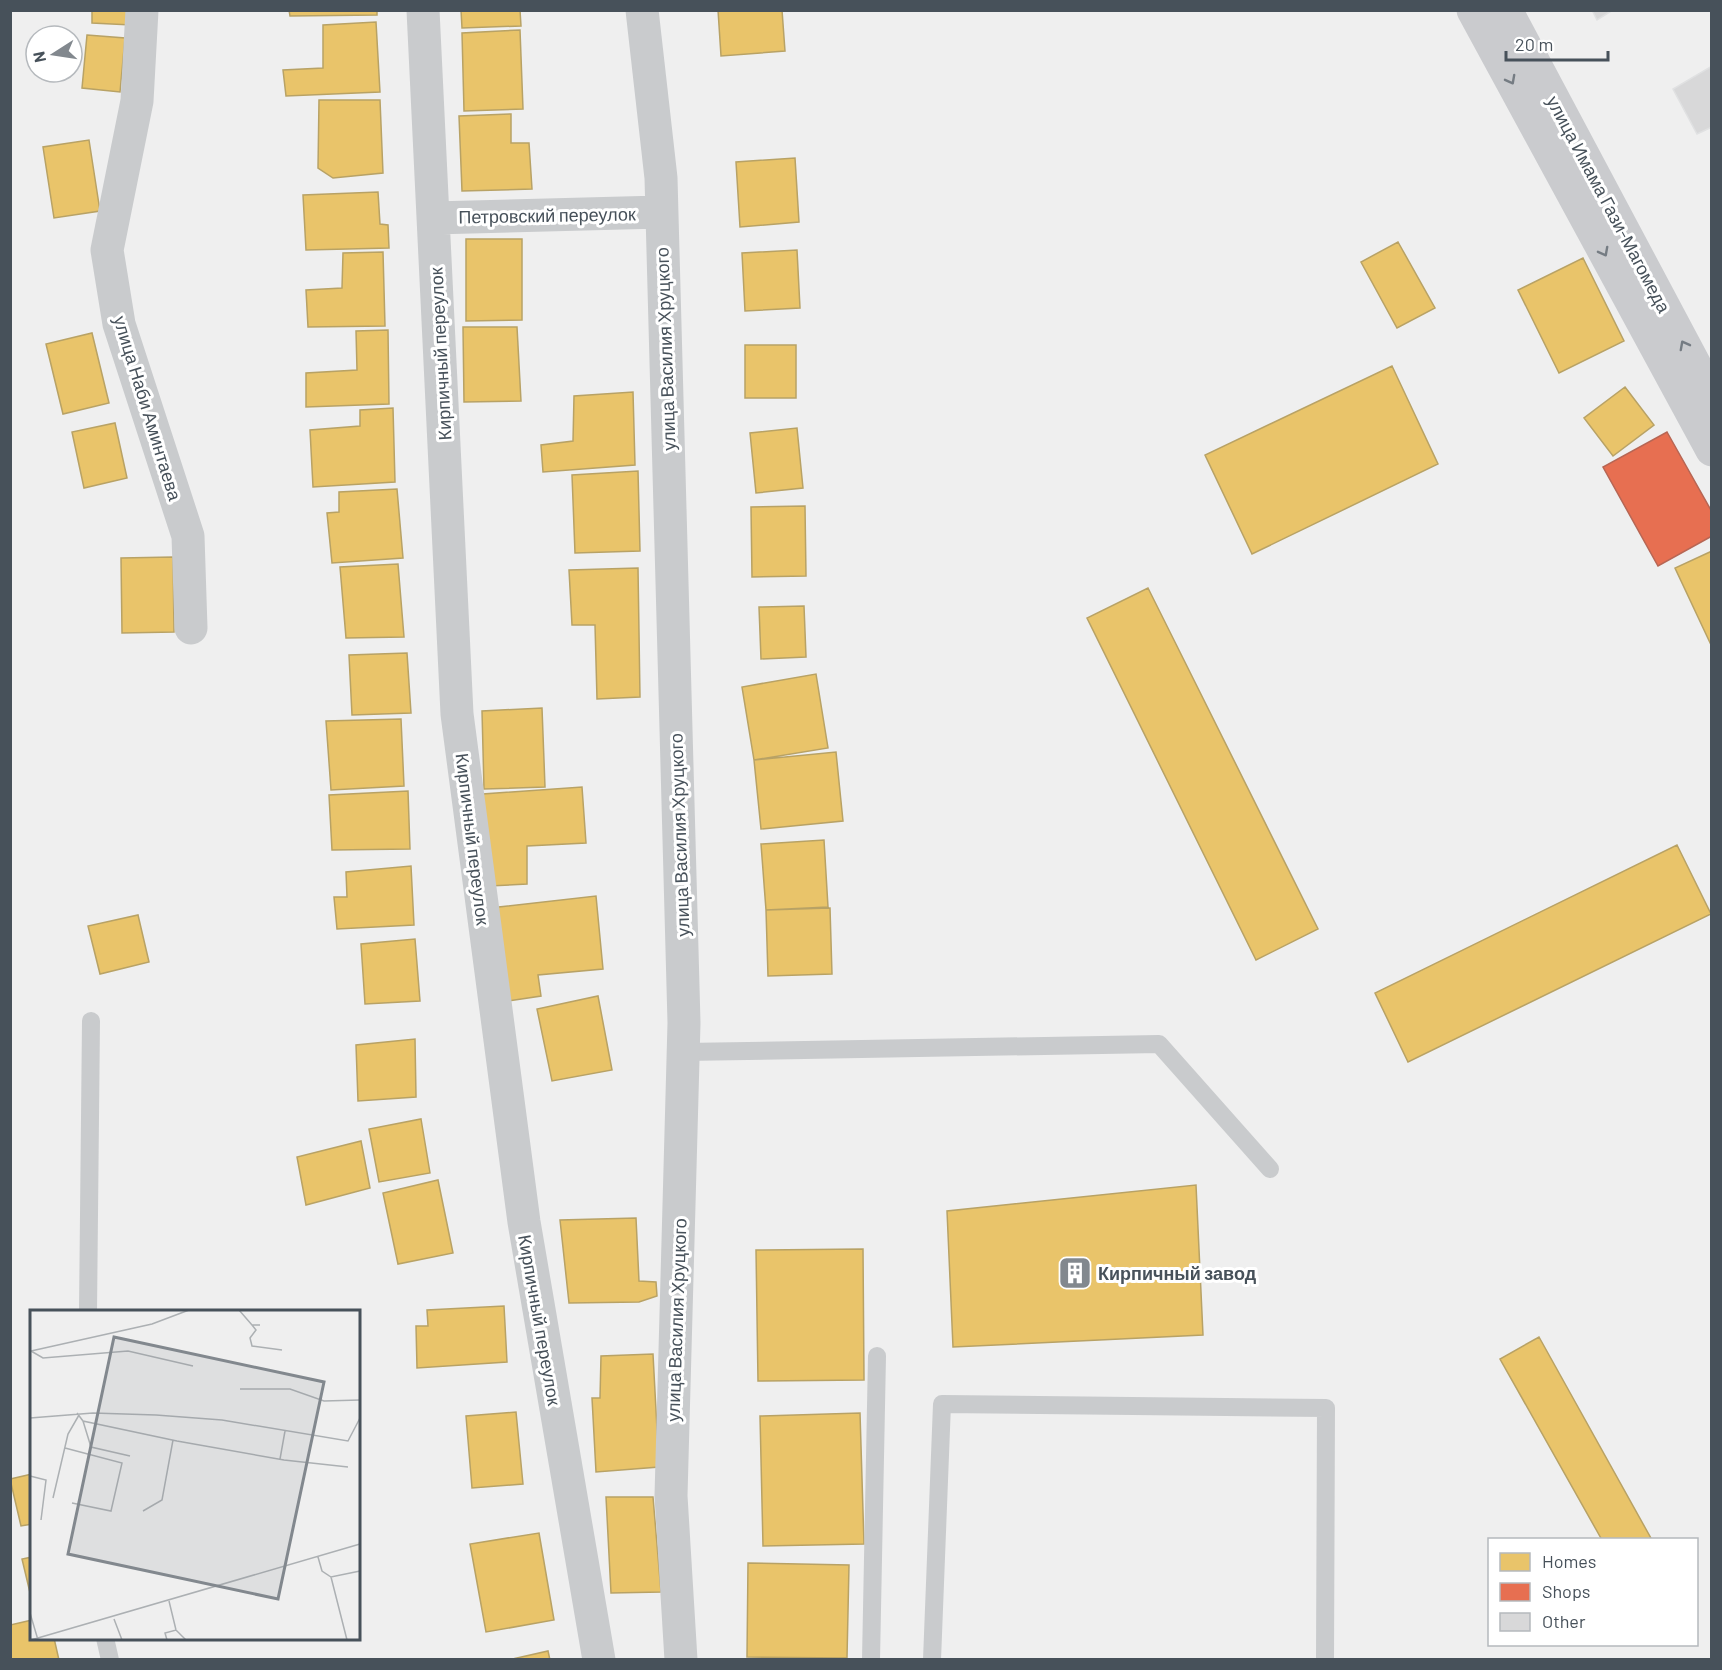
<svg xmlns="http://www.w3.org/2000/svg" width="1722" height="1670" font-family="Barlow,sans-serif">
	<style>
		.homes { fill: #e9c46a; stroke: #b8a265; stroke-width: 1.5 }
		.shops { fill: #e76f51; stroke: #b76654; stroke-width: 1.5 }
		.building { fill: #d8d8d9; stroke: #e0e1e2; stroke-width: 1.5 }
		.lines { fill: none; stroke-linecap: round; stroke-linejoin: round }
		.service { stroke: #c9cbcd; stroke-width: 18 }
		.minor { stroke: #c9cbcd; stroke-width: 33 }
		.secondary { stroke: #cacbce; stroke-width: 33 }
		.oneway { stroke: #757c83 }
		.labels { text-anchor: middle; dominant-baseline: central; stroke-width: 6; stroke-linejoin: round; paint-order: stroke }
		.street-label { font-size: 18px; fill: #47515a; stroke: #fff }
		.poi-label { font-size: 18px; font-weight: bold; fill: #47515a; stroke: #fff; text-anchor: start }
		.inset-road { fill: none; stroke: #acb0b3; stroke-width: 1.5 }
		.view { fill: #82888e; fill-opacity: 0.15; stroke: #82888e; stroke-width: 3 }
		.inset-edge { fill: none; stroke: #47515a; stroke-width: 3 }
	</style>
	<rect width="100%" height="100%" fill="#efefef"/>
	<!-- homes -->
	<path class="homes" d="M92,10h39v15l-39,-2z
		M289,10h88v5l-87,1z
		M461,10h59l1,16 -59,2z
		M718,10h64l3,41 -64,5z
		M376,22l4,70 -94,4 -3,-26 40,-2v-43z
		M520,30l3,79 -59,2 -2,-78z
		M87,35l38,3 -5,54 -38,-4z
		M319,100h61l3,73 -50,5 -15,-10z
		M511,114v29h18l3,46 -70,2 -3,-75z
		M89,140l11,71 -46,7 -11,-71z
		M795,158l4,64 -59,5 -4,-65z
		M378,192l2,32 8,1 1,23 -83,2 -3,-55z
		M466,239h56v81l-56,1z
		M1398,242l37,66 -38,20 -36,-66z
		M797,250l3,58 -55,3 -3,-58z
		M383,252l2,74 -77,1 -2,-37 36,-2 1,-35z
		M1583,258l41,83 -65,32 -41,-83z
		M463,327h54l4,74 -57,1z
		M388,330l1,74 -83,3v-34l51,-3 -1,-39z
		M92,333l17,70 -46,11 -17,-70z
		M745,345h51v53h-51z
		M1392,366l46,98 -186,90 -47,-99z
		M1625,387l29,38 -41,31 -29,-38z
		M633,392l2,73 -92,7 -2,-27 32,-4 1,-45z
		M393,408l2,74 -82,5 -3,-57 50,-4v-16z
		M115,423l12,55 -43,10 -12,-56z
		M797,428l6,60 -47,5 -6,-60z
		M638,471l2,80 -65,2 -3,-78z
		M397,489l6,69 -71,5 -5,-50 12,-1v-20z
		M805,506l1,70 -54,1 -1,-70z
		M1712,551v96l-37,-79z
		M173,557l1,75 -52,1 -1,-75z
		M398,564l6,73 -58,1 -6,-71z
		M638,568l2,129 -43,2 -2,-74h-23l-3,-55z
		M1148,588l170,341 -62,31 -169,-342z
		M804,606l2,51 -45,2 -2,-52z
		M407,653l4,60 -59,2 -3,-60z
		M816,674l12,74 -74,12 -12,-73z
		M542,708l3,79 -61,2 -2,-78z
		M401,719l3,67 -73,4 -5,-69z
		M836,752l7,69 -82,8 -7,-69z
		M582,787l4,56 -59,3v38l-38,2 -6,-92z
		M408,791l2,58 -78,1 -3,-55z
		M824,840l4,67 -62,3 -5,-66z
		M1677,845l34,69 -303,148 -33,-69z
		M411,866l3,59 -77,4 -3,-32h13l-1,-25z
		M596,896l7,73 -65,6 3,21 -39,6 -12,-94z
		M830,908l2,66 -64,2 -2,-66z
		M138,915l11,47 -49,12 -12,-48z
		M415,939l5,62 -55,3 -4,-60z
		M598,996l14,74 -60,11 -15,-72z
		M415,1039l1,58 -58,4 -2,-56z
		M421,1119l9,54 -51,9 -10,-53z
		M361,1141l9,47 -64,17 -9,-48z
		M438,1180l15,73 -55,11 -15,-71z
		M1196,1185l7,150 -250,12 -6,-136z
		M636,1218l3,63 17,1 1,14 -18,6 -70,1 -9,-83z
		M863,1249l1,131 -106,1 -2,-131z
		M504,1306l3,56 -90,6 -1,-42h12l-1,-16z
		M1539,1337l113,203h-50l-102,-181z
		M653,1354l6,113 -63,5 -4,-74h8l1,-42z
		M516,1412l7,72 -51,4 -6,-72z
		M860,1413l4,131 -101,2 -3,-130z
		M32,1474v50l-11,2 -11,-47z
		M606,1497h47l8,95 -50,1z
		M539,1533l15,87 -68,12 -16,-88z
		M32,1557v44l-10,-42z
		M748,1563l101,2 -2,93 -100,-1z
		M32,1620v18h22l5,22h-49v-35z
		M548,1651l2,9h-42z"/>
	<!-- shops -->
	<path class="shops" d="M1667,432l45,80v24l-54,30 -55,-99z"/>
	<!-- building -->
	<path class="building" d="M1592,10h21l-16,10z
		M1712,66v61l-15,7 -24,-45z"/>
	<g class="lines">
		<!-- service -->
		<path class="service" d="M683,1052l476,-8 111,125
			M88,1312l3,-291
			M105,1638l5,22
			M871,1660l6,-304
			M932,1660l10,-256 384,4 -1,252"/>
		<!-- minor -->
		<path class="minor" d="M142,10l-5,91 -30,149 12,74 69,212 3,92
			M423,10l34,704 67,508 75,438
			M642,10l19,168 23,845 -13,473 10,164
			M433,218l228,-6"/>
		<!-- secondary -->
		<path class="secondary" d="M1473,10l239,440
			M1506,10l206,387"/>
	</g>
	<!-- one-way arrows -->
	<defs><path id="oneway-chevron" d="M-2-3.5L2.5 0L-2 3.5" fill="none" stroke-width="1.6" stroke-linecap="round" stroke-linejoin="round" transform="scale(1.5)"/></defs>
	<g class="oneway">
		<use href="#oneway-chevron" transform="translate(1511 80) rotate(62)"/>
		<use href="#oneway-chevron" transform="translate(1604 252) rotate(62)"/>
		<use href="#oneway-chevron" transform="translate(1684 345) rotate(-118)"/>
	</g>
	<!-- icons -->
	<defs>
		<g id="building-square" transform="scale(1.725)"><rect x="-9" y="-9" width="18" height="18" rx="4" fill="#82888e" stroke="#fff"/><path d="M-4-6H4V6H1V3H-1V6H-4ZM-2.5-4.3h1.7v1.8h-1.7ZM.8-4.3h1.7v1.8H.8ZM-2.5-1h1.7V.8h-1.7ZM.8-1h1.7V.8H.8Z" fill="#fff"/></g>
	</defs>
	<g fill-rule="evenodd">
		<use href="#building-square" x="1075" y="1273"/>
	</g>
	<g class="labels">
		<!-- street labels -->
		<g class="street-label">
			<text transform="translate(1609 204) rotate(62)">улица Имама Гази-Магомеда</text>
			<text transform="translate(547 215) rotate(-1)">Петровский переулок</text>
			<text transform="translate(665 349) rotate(-92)">улица Василия Хруцкого</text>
			<text transform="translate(440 354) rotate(-93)">Кирпичный переулок</text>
			<text transform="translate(148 408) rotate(73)">улица Наби Аминтаева</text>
			<text transform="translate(679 835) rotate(-92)">улица Василия Хруцкого</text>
			<text transform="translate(473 839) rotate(83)">Кирпичный переулок</text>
			<text transform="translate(540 1320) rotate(80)">Кирпичный переулок</text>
			<text transform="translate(676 1320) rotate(-88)">улица Василия Хруцкого</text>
		</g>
		<!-- poi labels -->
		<g class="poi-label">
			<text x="1098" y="1273">Кирпичный завод</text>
		</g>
	</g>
	<!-- overview -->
	<g transform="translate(30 1310)">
		<rect width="330" height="330" fill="#efefef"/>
		<path class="inset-road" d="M209,0l13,15h8M222,15l4,5 -6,8 2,8 30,4M1,41l12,7 85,-7 65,15M1,41l121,-27 37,-14M210,79h50l34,12 36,-1M47,103l6,8 94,20 107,19 64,7M0,108l63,-5 63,2 66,5 126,21 12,-23M53,111l8,26 39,9M35,138l57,15 -11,48 -39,-8M250,149l5,-28M0,166l16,4 -5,40M23,188l15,-64 11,-19M113,201l19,-11 11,-60M288,247l4,14 9,6 29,-6M301,267l16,63M139,291l7,29M0,303l8,27M84,309l8,21M1,330l329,-96M137,330l-2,-7 11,-3 10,10"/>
		<path class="view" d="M84,27l210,45 -46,217 -210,-45z"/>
		<rect width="330" height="330" class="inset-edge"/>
	</g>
	<!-- border -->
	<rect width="1722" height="1670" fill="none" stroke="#47515a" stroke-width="24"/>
	<!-- legend -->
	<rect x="1488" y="1538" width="210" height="108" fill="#ffffff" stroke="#b5b9bd" stroke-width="1.5"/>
	<rect x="1500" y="1553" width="30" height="18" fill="#e9c46a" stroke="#b5b9bd" stroke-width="1.5"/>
	<text x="1542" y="1568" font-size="18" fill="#47515a">Homes</text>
	<rect x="1500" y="1583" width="30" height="18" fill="#e76f51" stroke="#b5b9bd" stroke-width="1.5"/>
	<text x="1542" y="1598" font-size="18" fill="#47515a">Shops</text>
	<rect x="1500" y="1613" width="30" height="18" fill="#d8d8d9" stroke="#b5b9bd" stroke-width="1.5"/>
	<text x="1542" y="1628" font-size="18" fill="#47515a">Other</text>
	<!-- north arrow -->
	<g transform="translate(54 54) rotate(258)"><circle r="28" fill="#ffffff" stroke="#b5b9bd" stroke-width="1.5"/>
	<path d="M0-4.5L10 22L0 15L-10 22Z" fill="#82888e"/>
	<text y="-9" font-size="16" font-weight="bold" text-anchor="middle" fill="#47515a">N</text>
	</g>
	<!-- scale -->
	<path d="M1506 51v9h102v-9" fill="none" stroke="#47515a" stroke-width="3"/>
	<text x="1515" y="51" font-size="18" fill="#47515a" stroke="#ffffff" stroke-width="4.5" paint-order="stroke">20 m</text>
</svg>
